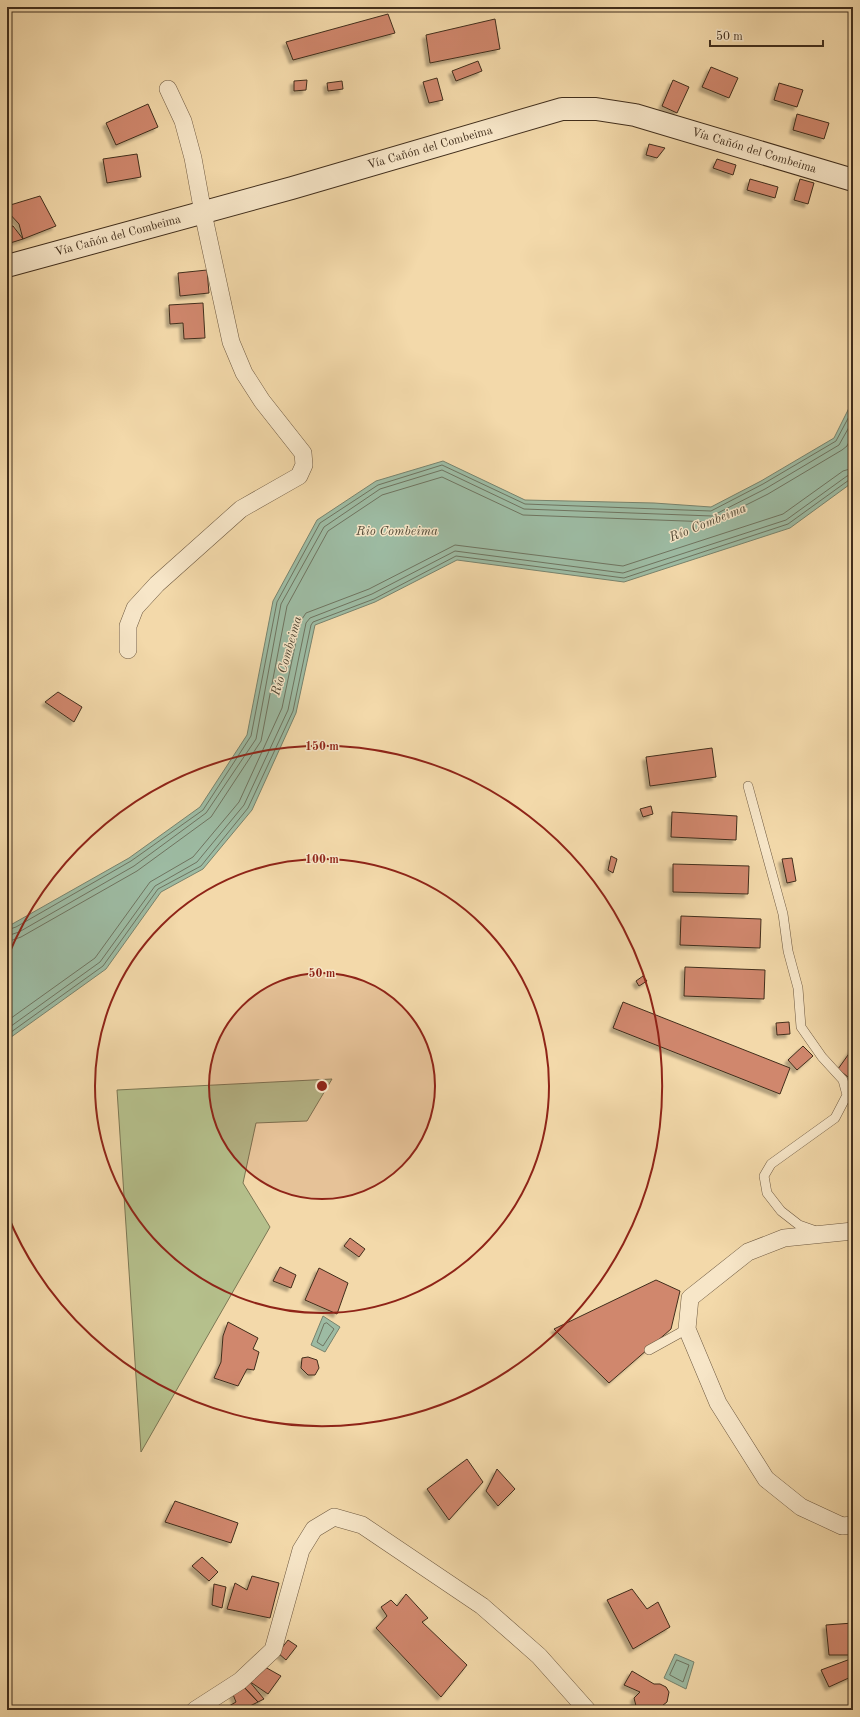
<svg xmlns="http://www.w3.org/2000/svg" width="860" height="1717" font-family="'Old Standard TT',serif">
	<style>
		.green { fill: #b5c08c; stroke: #7b7754 }
		.water { fill: #9dbba3; stroke: #78836d }
		.lines { fill: none; stroke-linecap: round; stroke-linejoin: round }
		.shore { stroke: #6f7460; stroke-width: 1 }
		.building { fill: #d0876d; stroke: #412e1c; filter: url(#shadow) }
		.lane-casing { stroke: #6e5940; stroke-width: 10 }
		.street-casing { stroke: #6e5940; stroke-width: 18 }
		.secondary-casing { stroke: #412e1c; stroke-width: 24 }
		.lane { stroke: #f7e6c8; stroke-width: 9 }
		.street { stroke: #f7e6c8; stroke-width: 17 }
		.secondary { stroke: #f7e6c8; stroke-width: 22 }
		.ring { fill: none; stroke: #8f2418; stroke-width: 2 }
		.labels { text-anchor: middle; dominant-baseline: central; stroke-width: 3; stroke-linejoin: round; paint-order: stroke }
		.street-label { font-size: 12px; fill: #412e1c; stroke: #f7e6c8 }
		.water-label { font-size: 13px; font-style: italic; fill: #534a37; stroke: #f7e6c8 }
		.centre { fill: #8f2418; stroke: #f7e6c8; stroke-width: 2 }
		.ring-label { font-size: 12px; text-anchor: middle; font-weight: bold; fill: #8f2418; stroke: #f7e6c8; stroke-width: 3; stroke-linejoin: round; paint-order: stroke }
	</style>
	<defs>
		<filter id="shadow"><feDropShadow dx="-3.5" dy="3.5" stdDeviation="1" flood-color="#0004"/></filter>
	</defs>
	<rect width="100%" height="100%" fill="#f3d9aa"/>
	<filter id="stains"><feTurbulence type="fractalNoise" baseFrequency=".005" numOctaves="4"/><feColorMatrix values="0 0 0 0 .2 0 0 0 0 .09 0 0 0 0 .02 0 0 0 .5 -.17"/></filter>
	<radialGradient id="worn" r=".72"><stop offset=".6" stop-color="#630" stop-opacity="0"/><stop offset="1" stop-color="#630" stop-opacity=".3"/></radialGradient>
	<!-- green -->
	<path class="green" d="M332,1079l-25,42 -51,2 -13,60 27,44 -129,225 -24,-362z"/>
	<!-- water -->
	<path class="water" d="M853,400v82l-63,46 -166,54 -167,-22 -82,42 -60,23 -19,88 -44,97 -49,59 -42,23 -55,77 -99,71v-113l122,-69 71,-51 47,-72 26,-134 44,-81 59,-39 67,-20 82,39 129,3 57,4 50,-26 73,-43z
		M323,1316l17,11 -15,25 -14,-7z
		M675,1654l19,8 -8,27 -22,-11z"/>
	<g class="lines">
		<!-- shore -->
		<path class="shore" d="M7,930l9,-3 115,-66 72,-51 48,-74 26,-134 43,-79 58,-38 64,-20 83,39 186,7 52,-27 73,-43 17,-32
			M7,936l12,-4 115,-66 72,-53 50,-74 25,-135 43,-77 56,-38 62,-19 82,39 188,7 53,-27 74,-44 14,-25
			M7,942l14,-5 116,-66 74,-54 50,-76 26,-135 41,-75 54,-36 60,-18 81,38 189,7 56,-28 74,-44 5,-4 6,-12
			M7,1021l88,-63 55,-76 43,-25 46,-55 43,-94 18,-86 6,-9 63,-24 86,-44 168,21 160,-52 60,-43 10,-3
			M7,1029l93,-67 55,-76 42,-24 47,-57 44,-95 18,-87 4,-5 62,-24 83,-43 168,22 163,-53 61,-44 6,-2
			M7,1035l96,-69 55,-77 43,-23 47,-58 45,-97 18,-86 2,-3 61,-23 82,-43 168,22 164,-54 61,-44 4,-1
			M327,1323l7,6 -11,17 -6,-4 7,-18z
			M677,1660l12,5 -6,17 -13,-7z"/>
	</g>
	<!-- building -->
	<path class="building" d="M388,14l7,19 -102,27 -7,-18z
		M495,19l5,30 -70,14 -4,-28z
		M478,61l4,10 -26,10 -4,-10z
		M711,67l27,11 -9,20 -27,-11z
		M437,78l6,22 -14,3 -6,-21z
		M307,80l-1,10 -12,1v-10z
		M673,80l16,7 -12,26 -15,-7z
		M342,81l1,8 -15,2 -1,-8z
		M779,83l24,7 -6,17 -23,-7z
		M148,104l10,23 -42,18 -10,-22z
		M797,114l32,9 -5,16 -31,-9z
		M649,144l16,4 -8,10 -11,-3z
		M137,154l4,23 -34,6 -4,-24z
		M717,159l19,6 -3,10 -20,-7z
		M750,179l28,8 -3,11 -28,-8z
		M800,179l14,4 -6,21 -14,-4z
		M40,196l16,30 -33,13 -4,-15 -12,-13v-5z
		M7,226h6l10,13 -16,5z
		M207,270l2,23 -29,3 -2,-23z
		M203,303l2,35 -21,1 -1,-16 -13,1 -1,-19z
		M58,692l24,15 -8,15 -29,-20z
		M712,748l4,29 -66,9 -4,-29z
		M7,758l4,10 -4,2z
		M651,806l2,8 -10,3 -3,-8z
		M672,812l65,4 -1,24 -65,-3z
		M611,856l6,3 -4,14 -5,-3z
		M792,858l4,23 -9,2 -5,-24z
		M673,864l76,2 -1,28 -75,-2z
		M681,916l80,3 -1,29 -80,-3z
		M685,967l80,3 -1,29 -80,-3z
		M643,976l4,5 -8,5 -3,-5z
		M623,1002l167,66 -10,26 -167,-66z
		M789,1022l1,12 -13,1 -1,-12z
		M803,1046l10,10 -16,14 -9,-10z
		M853,1048v33l-15,-12z
		M350,1238l15,11 -6,8 -15,-11z
		M280,1267l16,8 -5,13 -18,-7z
		M319,1268l29,15 -11,31 -32,-14z
		M656,1280l24,11 -9,38 -62,54 -55,-54z
		M228,1322l30,16 -5,11 6,3 -5,18 -7,-1 -9,17 -24,-8 7,-16 2,-26z
		M308,1357l9,3 2,8 -4,7h-7l-7,-7 1,-10z
		M467,1459l16,23 -34,38 -22,-31z
		M497,1469l18,20 -17,17 -12,-15z
		M175,1501l63,22 -7,20 -66,-21z
		M202,1557l16,15 -9,9 -17,-15z
		M252,1576l27,7 -9,35 -43,-9 8,-26 12,7z
		M214,1584l12,3 -4,21 -10,-3z
		M632,1589l15,20 11,-7 12,25 -37,22 -26,-49z
		M406,1594l22,24 -6,4 45,43 -26,32 -65,-69 11,-12 -6,-9 10,-7 6,6z
		M853,1623v32h-24l-3,-30z
		M288,1640l9,6 -11,14 -8,-7z
		M853,1658v18l-24,11 -8,-17z
		M265,1667l16,9 -13,18 -19,-13z
		M632,1671l22,13h6l6,3 3,5 -2,10 -9,7 -21,1 -3,-12 6,-6 -16,-7z
		M249,1681l15,18 -6,3 -15,-16z
		M243,1686l15,16 -10,5 1,3h-27l14,-8 -4,-10z"/>
	<g class="lines">
		<!-- lane casing -->
		<g class="lane-casing">
			<path id="lane" d="M748,786l35,128 5,37 10,37 3,39 21,30 21,23 4,15 -12,23 -64,46 -7,12 3,17 14,18 18,14 17,6
				M649,1350l38,-21"/>
		</g>
		<!-- street casing -->
		<g class="street-casing">
			<path id="street" d="M128,650v-24l7,-18 22,-24 84,-75 58,-33 5,-11 -1,-12 -41,-52 -18,-28 -13,-31 -28,-129 -10,-55 -10,-37 -15,-32
				M853,1231l-69,7 -36,14 -58,46 -3,31 31,74 48,76 35,28 41,19 11,-1
				M195,1710l45,-29 33,-31 28,-100 13,-21 20,-12 28,8 120,81 57,50 48,54"/>
		</g>
		<!-- secondary casing -->
		<g class="secondary-casing">
			<path id="secondary" d="M7,266l285,-78 270,-79h34l39,6 218,65"/>
		</g>
		<!-- lane -->
		<use href="#lane" class="lane"/>
		<!-- street -->
		<use href="#street" class="street"/>
		<!-- secondary -->
		<use href="#secondary" class="secondary"/>
	</g>
	<!-- distance rings -->
	<circle cx="322" cy="1086" r="113" fill="#8f2418" fill-opacity=".12"/>
	<g class="ring">
		<circle cx="322" cy="1086" r="113"/>
		<circle cx="322" cy="1086" r="227"/>
		<path d="M8 956A340 340 0 1 1 8 1216"/>
	</g>
	<g class="labels">
		<!-- street labels -->
		<g class="street-label">
			<text transform="translate(430 148) rotate(-16)">Vía Cañón del Combeima</text>
			<text transform="translate(754 151) rotate(17)">Vía Cañón del Combeima</text>
			<text transform="translate(118 236) rotate(-15)">Vía Cañón del Combeima</text>
		</g>
		<!-- water labels -->
		<g class="water-label">
			<text transform="translate(708 523) rotate(-22)">Río Combeima</text>
			<text x="397" y="531">Rio Combeima</text>
			<text transform="translate(287 656) rotate(-74)">Río Combeima</text>
		</g>
	</g>
	<circle cx="322" cy="1086" r="6" class="centre"/>
	<g class="ring-label">
		<text x="322" y="750">150 m</text>
		<text x="322" y="863">100 m</text>
		<text x="322" y="977">50 m</text>
	</g>
	<!-- margin -->
	<rect width="860" height="1717" fill="none" stroke="#f3d9aa" stroke-width="24"/>
	<rect x="8" y="8" width="844" height="1701" fill="none" stroke="#412e1c" stroke-width="2"/>
	<rect x="12" y="12" width="836" height="1693" fill="none" stroke="#412e1c"/>
	<!-- scale -->
	<path d="M710 40v6h113v-6" fill="none" stroke="#412e1c" stroke-width="2"/>
	<text x="716" y="40" font-size="12" fill="#412e1c" stroke="#f7e6c8" stroke-width="3" paint-order="stroke">50 m</text>
	<rect width="100%" height="100%" filter="url(#stains)"/>
	<rect width="100%" height="100%" fill="url(#worn)"/>
</svg>
